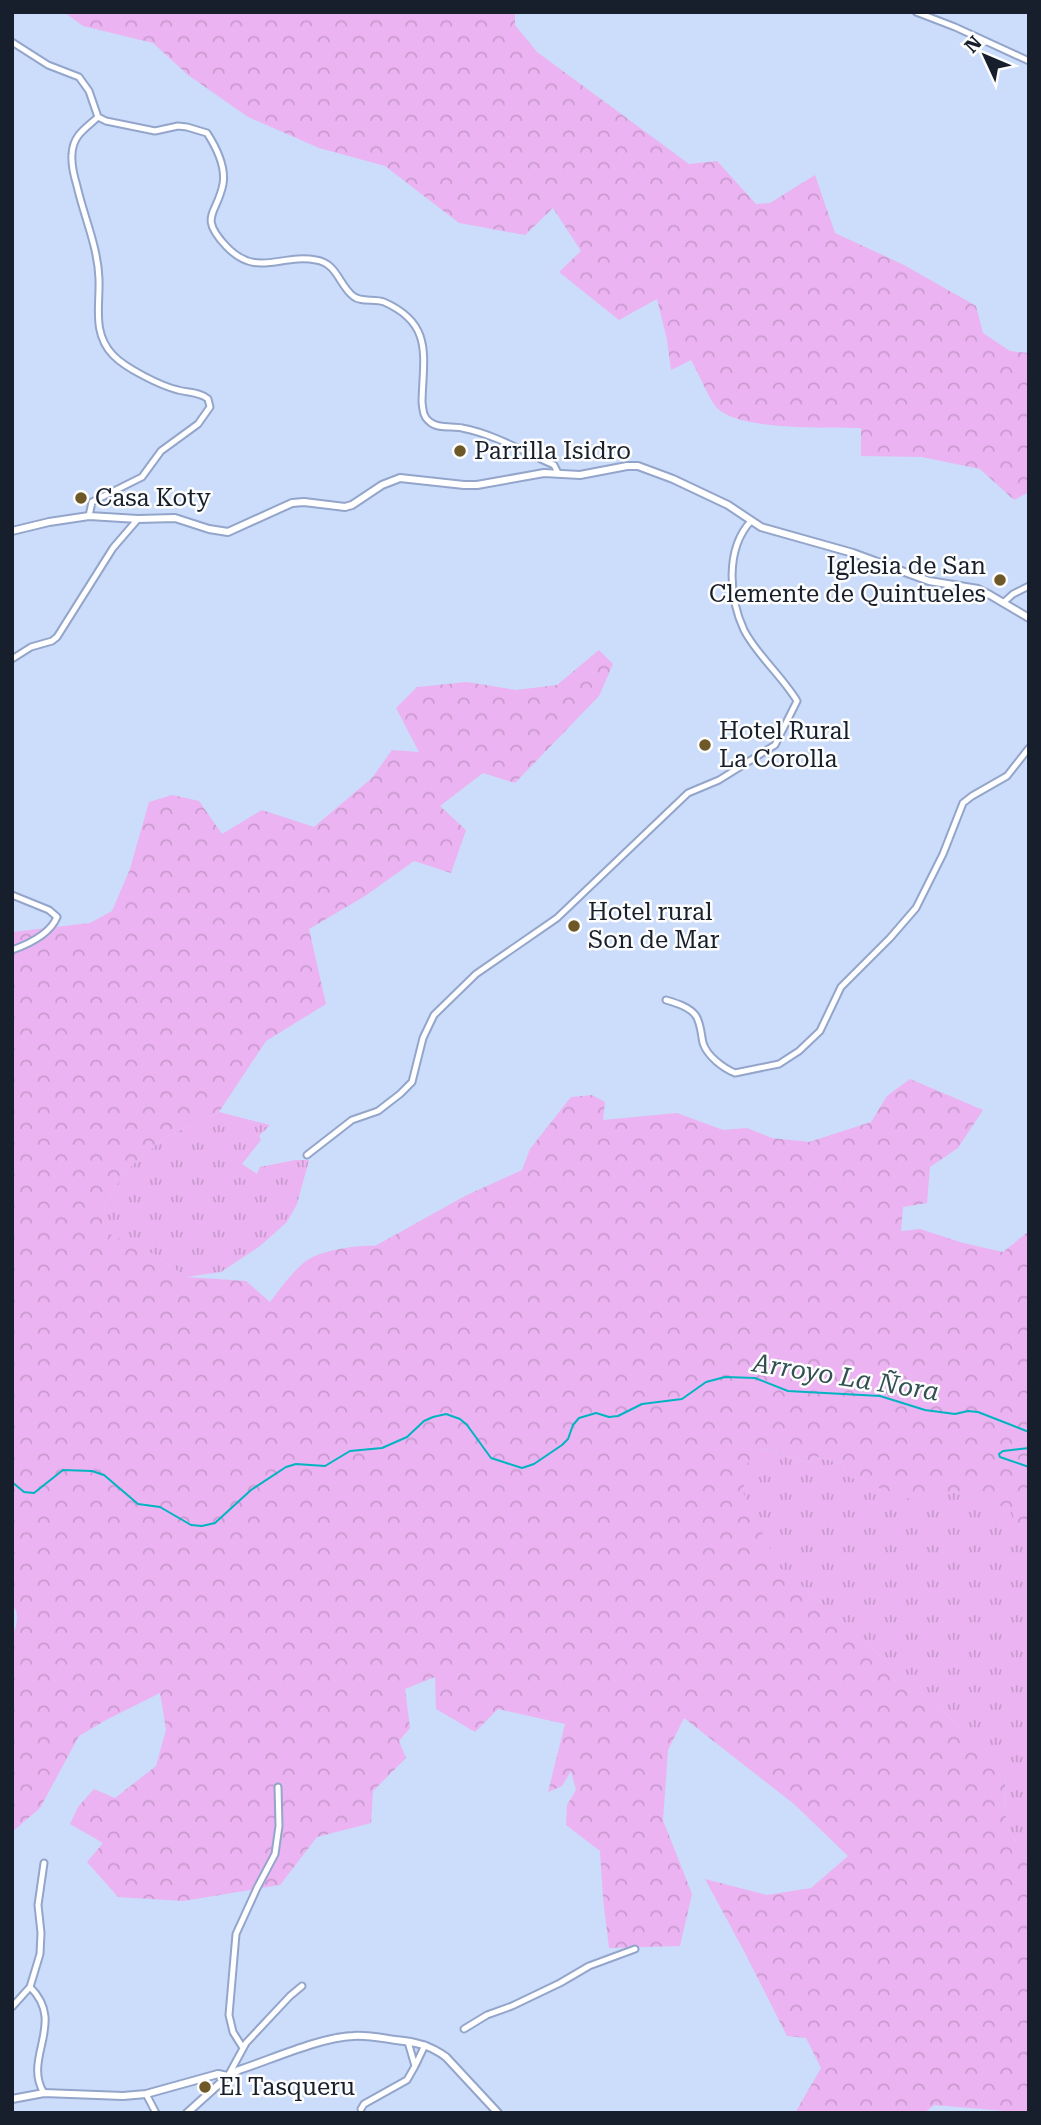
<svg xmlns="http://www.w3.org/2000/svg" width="1041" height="2125" font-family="'Roboto Serif',serif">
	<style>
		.grass { fill: url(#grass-tufts) }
		.forest { fill: url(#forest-crowns) }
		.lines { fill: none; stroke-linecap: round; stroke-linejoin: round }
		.stream { stroke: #00b4c1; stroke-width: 2 }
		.minor-casing { stroke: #93a5ca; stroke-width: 9 }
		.tertiary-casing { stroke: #93a5ca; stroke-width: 10 }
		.minor { stroke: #fff; stroke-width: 5 }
		.tertiary { stroke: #fff; stroke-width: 6 }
		.poi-dot { fill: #6f5828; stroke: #fdfdfd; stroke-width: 2.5 }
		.labels { text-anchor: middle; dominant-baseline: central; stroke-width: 5; stroke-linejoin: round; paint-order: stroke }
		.poi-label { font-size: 24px; fill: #181f2c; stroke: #fdfdfd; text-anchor: start }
		.water-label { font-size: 26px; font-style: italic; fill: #325053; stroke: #fdfdfd }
	</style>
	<defs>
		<pattern id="grass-tufts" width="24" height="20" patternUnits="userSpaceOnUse" patternTransform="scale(1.75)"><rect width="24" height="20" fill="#ebb3f1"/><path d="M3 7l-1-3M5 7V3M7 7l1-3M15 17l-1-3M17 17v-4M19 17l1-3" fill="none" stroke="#c99acf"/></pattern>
		<pattern id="forest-crowns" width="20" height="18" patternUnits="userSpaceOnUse" patternTransform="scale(1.75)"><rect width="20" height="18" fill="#ebb3f1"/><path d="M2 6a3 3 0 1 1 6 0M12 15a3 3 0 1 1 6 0" fill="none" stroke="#c99acf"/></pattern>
	</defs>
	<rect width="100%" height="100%" fill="#ccdcfb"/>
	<!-- grass -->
	<path class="grass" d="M219,1112l51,13 -11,11 2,4 -19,24 15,10 3,-7 35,-7h14l-12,44 -10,18 -27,24 -39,26 -35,5 -33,-23 -53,-23 5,-25 19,-34 40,-34z
		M762,1448l48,15 5,-7 27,8 7,13 102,15 61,17 4,15 13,1v337l-23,-35 -1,-60 -203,-181 -24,-19 -35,-74 3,-29z"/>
	<!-- forest -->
	<path class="forest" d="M64,12h451v13l22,27 152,112 28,-3 39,43 14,-1 45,-28 20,58 69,32 72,41 7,27 27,18 19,2v139l-15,8 -34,-31 -58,-12 -61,-1v-28c-32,-1 -122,3 -144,-20 -8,-9 -19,-36 -26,-48l-20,10 -4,-30 -10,-41 -38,21 -60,-48 22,-21 -28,-43 -28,27 -66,-12 -74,-57 -66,-18 -71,-31 -60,-42 -35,-32 -70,-17z
		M599,650l14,14 -14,32 -84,87 -32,-10 -43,33 26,24 -15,43 -37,-12 -49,35 -56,33 17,75 -60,37 -47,71 -55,26 -40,34 -19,34 -4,24 52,24 33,23 60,4 24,21c9,-12 28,-38 41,-44 15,-8 47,-13 64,-12l90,-50 57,-26 8,-21 41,-52 21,-2 13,7 -2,18 74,-7 46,17 24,-2 25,10 37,4 62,-20 16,-26 23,-17 73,31 -25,38 -28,19 -3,36 -24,4 -2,24 19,-2 43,14 40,9 26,-21v294l-13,-1 -5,-15 -60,-17 -25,13 -77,-28 -7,-13 -27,-8 -5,7 -48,-15 -15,16 -4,29 36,74 23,19 203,181 1,60 23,35v251l-95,-8 -10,8h-129l26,-45 -15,-30 -19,-2 -42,-83 -40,-74 62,16 44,-7 37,-32 -54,-52 -110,-86 -16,32 -5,70 29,74 -12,52 -71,2 -6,-50 -3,-47 -34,-26 1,-20 9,-15 -5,-19 -9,15 -14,6 17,-68 -67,-15 -23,23 -39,-23 -1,-32 -30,12 5,39 -11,13 7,17 -33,33 -2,32 -54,14 -37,48 -97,16 -65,-4 -31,-35 16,-19 -33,-19 8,-17 16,-18 21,9 41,-32 10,-36 -6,-37 -54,27 -27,16 -39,72 -28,24v-194c4,-12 9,-23 0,-34v-672l78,-9 22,-12 18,-42 19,-67 23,-7 27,6 23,33 40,-24 52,17 58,-49 20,-28 27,2 -23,-44 21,-21 50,-5 49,8 41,-5z"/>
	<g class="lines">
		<!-- stream -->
		<path class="stream" d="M1029,1448l-26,3 -4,3 1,3 29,10
			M12,1482l12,10 10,1 29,-23 29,1 12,4 34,29 22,3 31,18 11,1 13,-3 36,-33 35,-23 10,-3 29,2 25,-15 32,-3 25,-11 17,-16 9,-4 13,-3 14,5 7,6 24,33 31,10 12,-4 28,-19 6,-6 5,-14 6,-7 17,-5 13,4 9,-1 24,-12 40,-5 24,-17 19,-5 30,1 33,13 92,5 45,14 30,4 13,-3 10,1 51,20"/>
		<!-- minor casing -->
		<g class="minor-casing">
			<path id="minor" d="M916,12l39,15 74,34
				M12,42l36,23 31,12 10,14 9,26 8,4 49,10 23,-5 9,1 20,6c9,14 19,34 16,51 -6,31 -25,32 3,62 31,33 55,7 90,14 21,3 23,25 37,36 8,7 22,2 31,6 50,22 39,55 38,100 1,8 1,15 8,20 8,7 22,4 32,6 32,6 62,24 92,37l4,8
				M89,516l3,-14 50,-25 19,-26 37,-27 12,-17 -2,-8c-8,-7 -19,-6 -30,-9 -17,-4 -53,-22 -65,-35 -21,-22 -13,-49 -14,-76 -1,-32 -15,-62 -22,-93 -3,-10 -6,-21 -5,-32 1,-19 13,-25 26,-37
				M1003,603l10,-9 16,-8
				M12,659l19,-12 21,-6 5,-4 56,-89 25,-29
				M12,895l37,15 8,7c-7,17 -28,27 -45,33
				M666,1000c10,3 24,7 30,16 5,8 5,18 7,27 4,13 20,25 32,30l44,-9 20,-13 21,-20 21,-44 49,-49 26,-30 27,-54 20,-51 9,-7 35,-20 22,-28
				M307,1155l45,-35 26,-9 22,-17 12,-12 11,-44 11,-23 42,-41 81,-56 131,-125 31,-13 56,-35 22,-44c-15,-25 -41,-47 -53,-71 -15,-32 -19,-81 7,-109
				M44,1863l-6,42 3,28 -1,21 -10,33c37,36 -8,71 14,106
				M12,2007l18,-20
				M464,2029l23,-14 25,-9 48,-23 29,-17 46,-17
				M243,2048l-10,-16 -4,-17 7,-81 21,-46 18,-34 4,-28 -1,-39
				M416,2064l9,-19
				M228,2076l18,-33 44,-47 12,-10
				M146,2094l10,19
				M361,2109l3,-5 43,-24 8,-14 -7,-24"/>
		</g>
		<!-- tertiary casing -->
		<g class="tertiary-casing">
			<path id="tertiary" d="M12,531l37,-9 40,-6 49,3 37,-1 34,11 19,3 64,-29 12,-1 41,5 7,-2 30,-20 18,-7 64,7h13l67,-12 36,2 47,-9h11l35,13 55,26 33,22 92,26 76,28 49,8 12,6 39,23
				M12,2099l32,-6 79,3 23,-2 72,-20 10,2
				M187,2113l41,-37 11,-6c31,-10 82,-33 114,-34 14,-1 29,2 43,4 19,2 34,5 50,17l52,56"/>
		</g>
		<!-- minor -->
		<use href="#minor" class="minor"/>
		<!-- tertiary -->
		<use href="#tertiary" class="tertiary"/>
	</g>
	<!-- markers -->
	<g class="poi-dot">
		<circle cx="460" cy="451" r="7"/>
		<circle cx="81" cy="498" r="7"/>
		<circle cx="1000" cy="580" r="7"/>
		<circle cx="705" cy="745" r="7"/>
		<circle cx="574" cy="926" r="7"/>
		<circle cx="205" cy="2087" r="7"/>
	</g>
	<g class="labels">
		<!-- poi labels -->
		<g class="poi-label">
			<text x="474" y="451">Parrilla Isidro</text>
			<text x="95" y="498">Casa Koty</text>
			<text x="986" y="566" text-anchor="end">Iglesia de San<tspan x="986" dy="28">Clemente de Quintueles</tspan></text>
			<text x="719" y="731">Hotel Rural<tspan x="719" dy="28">La Corolla</tspan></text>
			<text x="588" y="912">Hotel rural<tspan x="588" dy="28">Son de Mar</tspan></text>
			<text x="219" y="2087">El Tasqueru</text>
		</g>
		<!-- water labels -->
		<g class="water-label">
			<text transform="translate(846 1377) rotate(9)">Arroyo La Ñora</text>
		</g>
	</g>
	<!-- border -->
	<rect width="1041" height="2125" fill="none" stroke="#181f2c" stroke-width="28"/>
	<!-- north arrow -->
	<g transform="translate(985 56) rotate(314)" stroke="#fdfdfd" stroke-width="5" paint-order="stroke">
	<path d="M0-5L12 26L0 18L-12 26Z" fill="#181f2c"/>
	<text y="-10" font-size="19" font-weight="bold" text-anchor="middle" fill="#181f2c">N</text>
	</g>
</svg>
